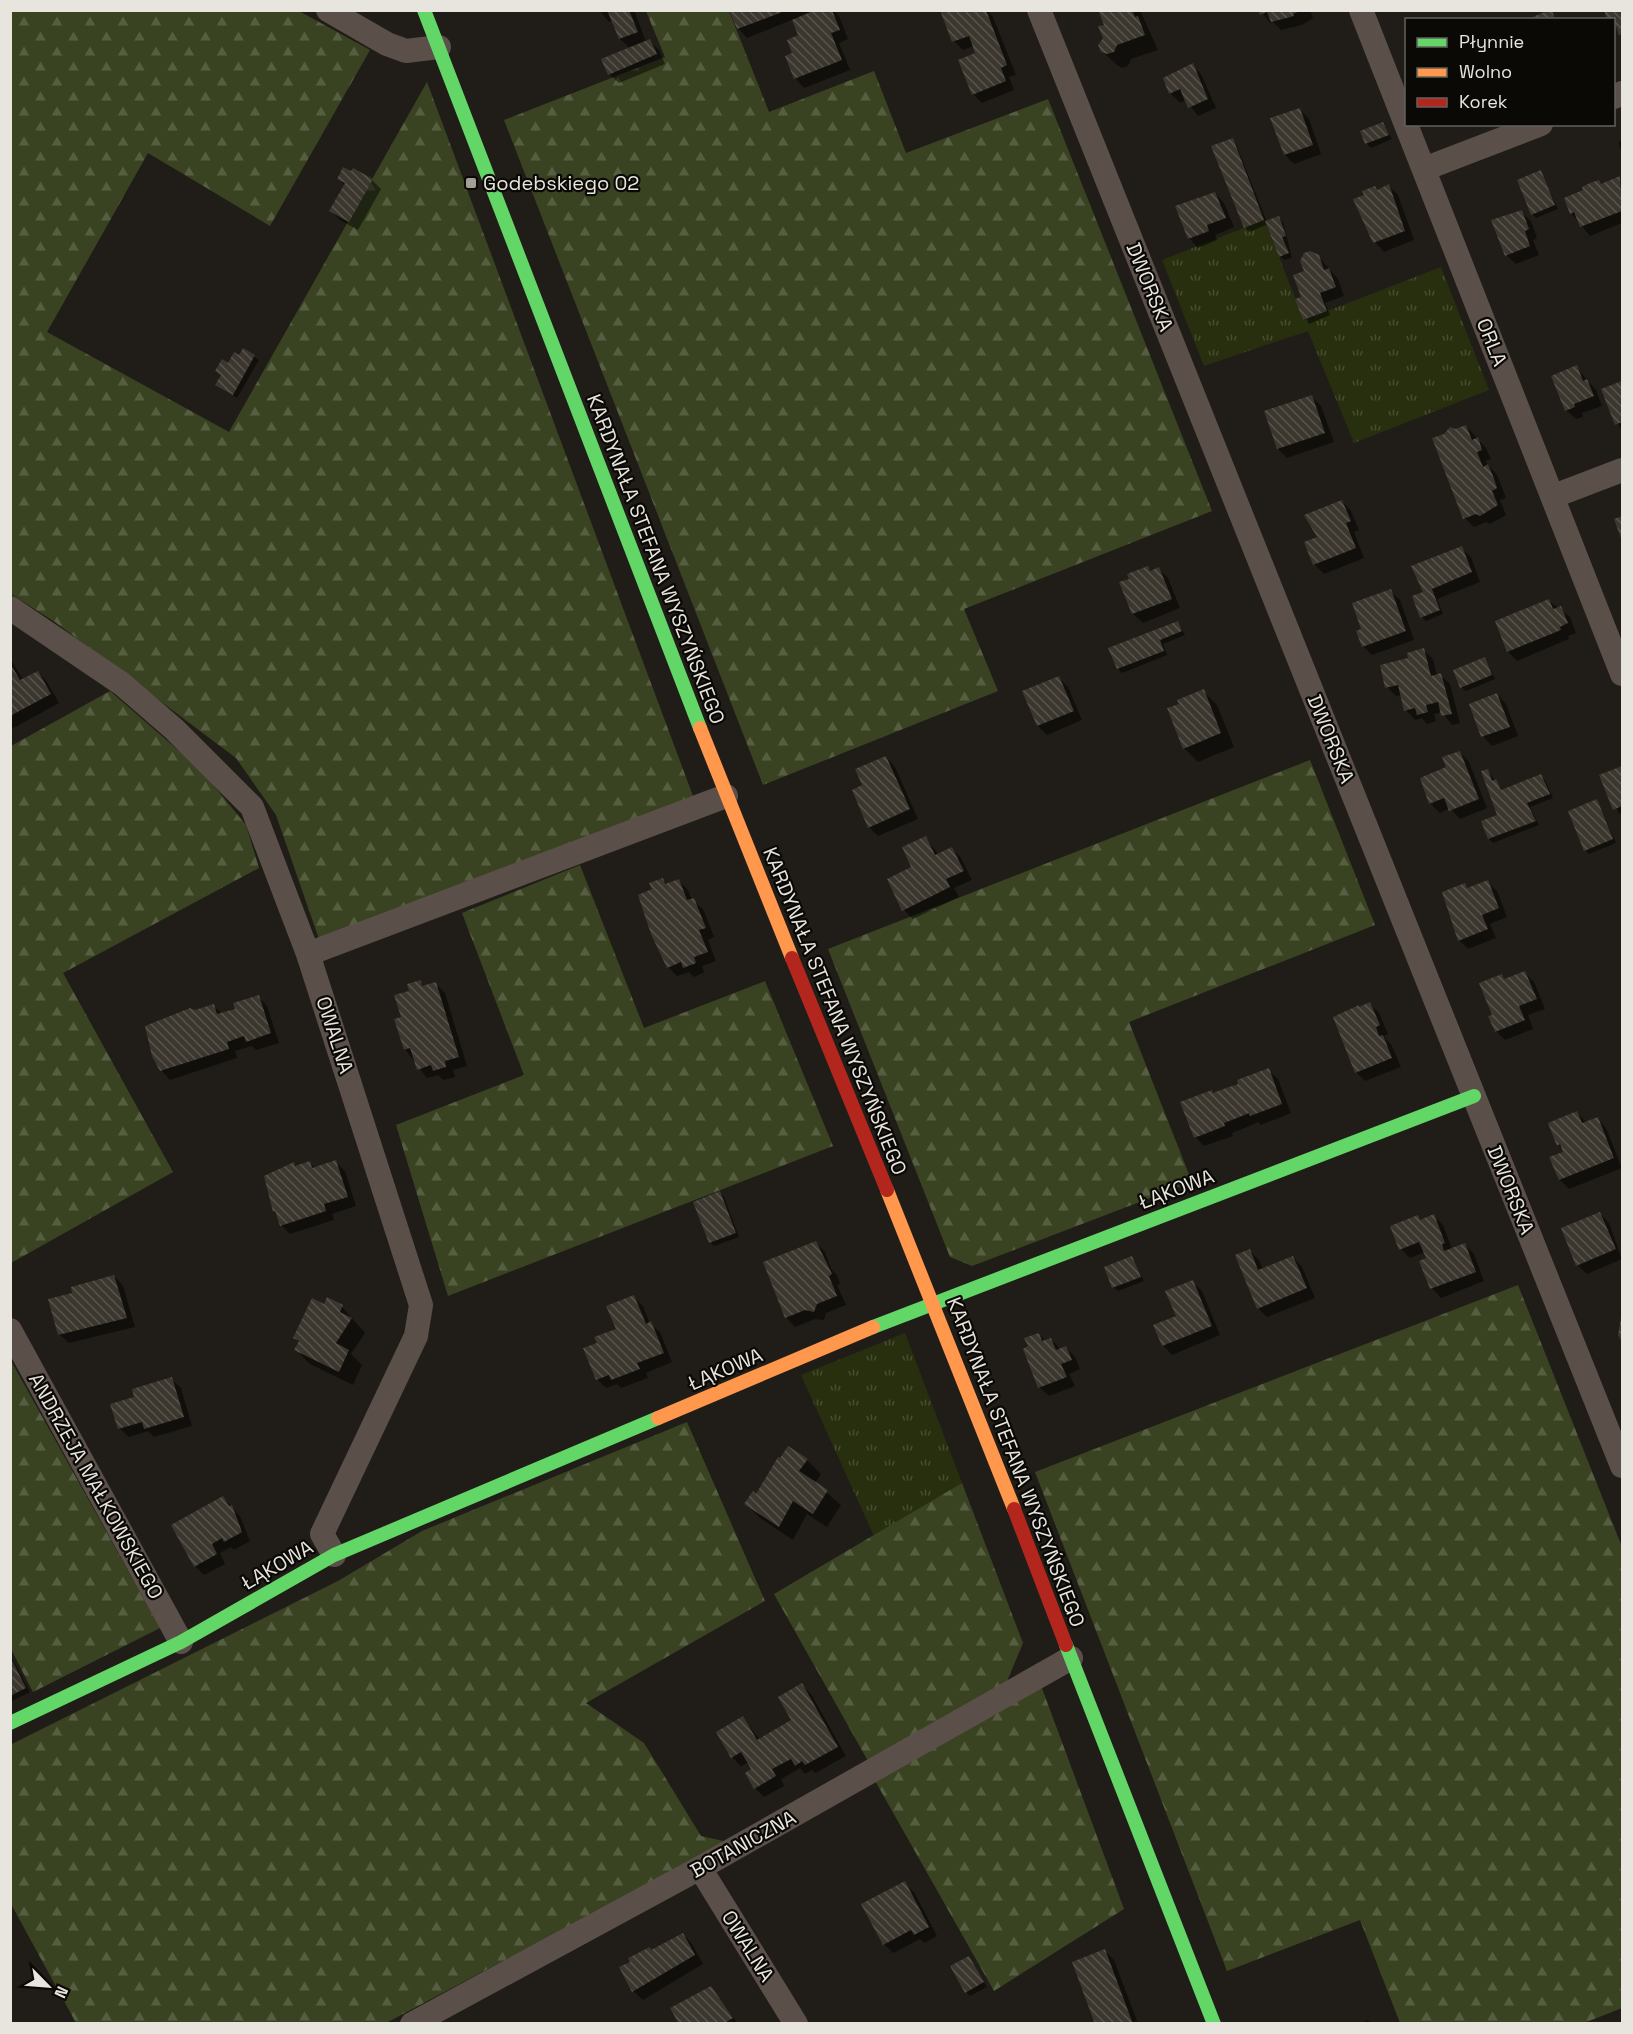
<svg xmlns="http://www.w3.org/2000/svg" width="1633" height="2034" font-family="'Space Grotesk',sans-serif">
	<style>
		.grass { fill: url(#grass-tufts) }
		.forest { fill: url(#forest-firs) }
		.shadow { fill: #0007 }
		.building { fill: url(#building-back-hatch) }
		.lines { fill: none; stroke-linecap: round; stroke-linejoin: round }
		.street { stroke: #5b4f49; stroke-width: 24 }
		.fast { stroke: #63d668; stroke-width: 14 }
		.slow { stroke: #ff974d; stroke-width: 14 }
		.jam { stroke: #b3261e; stroke-width: 14 }
		.poi-dot { fill: #a29f99; stroke: #0b0905; stroke-width: 2 }
		.labels { text-anchor: middle; dominant-baseline: central; stroke-width: 4.5; stroke-linejoin: round; paint-order: stroke }
		.poi-label { font-size: 20px; fill: #e8e5df; stroke: #0b0905; text-anchor: start }
		.street-label { font-size: 20px; fill: #e8e5df; stroke: #0b0905 }
	</style>
	<defs>
		<pattern id="grass-tufts" width="24" height="20" patternUnits="userSpaceOnUse" patternTransform="scale(1.5)"><rect width="24" height="20" fill="#272f0e"/><path d="M3 7l-1-3M5 7V3M7 7l1-3M15 17l-1-3M17 17v-4M19 17l1-3" fill="none" stroke="#464d31"/></pattern>
		<pattern id="forest-firs" width="22" height="20" patternUnits="userSpaceOnUse" patternTransform="scale(1.5)"><rect width="22" height="20" fill="#3a4321"/><path d="M5 1l3.5 6h-7zM16 11l3.5 6h-7z" fill="#565e41"/></pattern>
		<pattern id="building-back-hatch" width="6" height="6" patternUnits="userSpaceOnUse" patternTransform="scale(1.5)"><rect width="6" height="6" fill="#3c372e"/><path d="M-1 5l2 2M0 0l6 6M5-1l2 2" fill="none" stroke="#58544c"/></pattern>
	</defs>
	<rect width="100%" height="100%" fill="#201d18"/>
	<!-- grass -->
	<path class="grass" d="M1264,220l40,100 137,-53 48,123 -135,53 -46,-112 -104,35 -42,-106z
		M905,1333l57,150 -88,53 -73,-161z"/>
	<!-- forest -->
	<path class="forest" d="M10,11h289l71,39 -100,176 -122,-73 -101,179 182,100 198,-350 266,714 -374,143 -43,-124 -40,-57 -181,-136 -44,-28z
		M646,11h83l40,101 105,-41 32,82 142,-54 164,412 -248,98 34,82 -235,94 -259,-665 161,-63z
		M110,691l91,79 45,55 13,43 -196,105 110,199 -162,91v-517z
		M1310,760l65,165 -246,97 63,160 -220,84 -22,-9 -122,-308z
		M580,865l64,163 121,-47 68,165 -385,150 -52,-171 128,-50 -62,-162z
		M1518,1285l104,262v461l-38,15h-184l-40,-103 -133,51 -192,-499z
		M10,1359l150,269 -127,64 -22,-43z
		M687,1422l78,179 -179,102 58,40 57,93 27,6 -342,181h-310l-65,-119 -1,-159 328,-164 84,-50z
		M962,1483l61,160 -16,38 -139,80 -94,-167z
		M1040,1683l84,226 -130,82 -120,-212z"/>
	<!-- shadow -->
	<path class="shadow" d="M599,10h35l12,32 4,-1 9,9 6,14 -46,19 -10,-9 22,-25 -11,-10 -7,-19 -4,2z
		M731,10h103l5,6 9,23 -9,4 11,27 -46,18 -9,-10 5,-42 -6,-17 -47,19 -9,-10z
		M942,10h45l6,7 23,58 -7,2 5,13 -32,13 -9,-9 4,-40 -3,-8 -11,4 -9,-9z
		M1100,10h40l18,40 -27,9 -3,7 -6,2 -5,-3 -15,-14 3,-25z
		M1260,10h50l3,8 -11,7 -21,5 -8,-8 -3,1z
		M1605,10h17v26l-8,-12v-4h-5z
		M1192,65l9,9 15,34 -18,8 -12,-16 -6,3 -10,-10 -5,-14z
		M1300,110l9,9 12,35 -27,10 -9,-9z
		M1383,124l9,15 -21,9 -5,-5z
		M1232,139l4,5 31,78 11,-4 5,4 9,36 -8,2 -4,-4 -12,-32 -19,8 -4,-5z
		M1622,140v13l-4,-11z
		M1540,172l18,37 -22,9 -4,-4z
		M338,178l34,2 9,9 -23,41 -18,-10 -9,-9 14,-26z
		M1620,178l2,2v43l-32,13 -19,-23 14,-22 14,-9 3,3z
		M1389,186l9,9 16,45 -30,12 -9,-10 -20,-42 20,-12 3,3z
		M1215,193l9,10 10,24 -19,8 2,5 -19,8 -9,-10z
		M1521,212l10,9 6,17 -4,2 6,15 -23,9 -10,-9z
		M1318,256l20,23 6,17 -19,7 5,12 -21,9 -12,-24 6,-2 3,-26z
		M244,350l15,10 -22,38 -20,-13 4,-10 -4,-4 22,-14z
		M1576,367l20,23 6,16 -20,7 1,4 -7,2 -10,-9z
		M1622,382v45l-2,1 -17,-38z
		M1312,397l9,9 13,36 -47,16 -9,-9z
		M1466,426l20,22 5,11 -6,2 12,14 9,23 -6,2 6,15 -16,9 -4,-2 -12,5 -9,-9 -10,-87z
		M1342,501l9,10 8,19 -5,2 10,26 -40,16 -9,-9 -9,-22 13,-5z
		M1461,548l10,9 9,25 -43,17 6,15 -17,7 -4,-4 2,-24z
		M1147,567l4,4 8,-2 9,9 12,30 -37,15 -10,-9 -12,-31z
		M1390,591l10,9 14,40 -42,15 -9,-9v-16z
		M1549,601l21,16 6,16 -8,3 1,3 -52,22 -9,-9 -11,-31z
		M1178,622l7,13 -22,9 4,11 -45,18 -4,-4z
		M1423,650l10,9 4,17 3,-1 10,9 10,39 -8,2 -10,-13 -8,2 2,7 -9,3 -5,-6 -7,2 -9,-10 -4,-15 -6,1 -9,-9 23,-28z
		M10,658l13,22 15,-8 9,10 12,21 -49,27z
		M1485,659l10,20 -29,12 -5,-4z
		M1059,678l9,9 14,33 -35,15 -9,-9 -14,-34z
		M1203,691l14,14 17,42 -36,15 -14,-14 -3,-44z
		M1497,694l9,10 12,32 -26,10 -9,-10z
		M1460,752l9,10 18,46 -27,11 -10,-11 -10,5 -10,-10z
		M886,757l9,10 23,52 -40,17 -9,-9 -5,-41z
		M1622,768v44l-3,2 -18,-38z
		M1487,770l16,21 38,-15 4,4 8,18 -23,9 9,18 -46,18 -4,-4 10,-23z
		M1597,801l19,42 -27,11 -4,-4z
		M925,837l14,18 13,-6 9,9 11,22 -18,8 5,9 -46,22 -9,-9 9,-42z
		M662,880l5,5 12,-4 9,9 4,10 11,9 11,28 -6,3 8,21 -14,5 2,6 -10,5 -5,-5 -12,4 -9,-9 -15,-77z
		M1487,882l10,9 10,26 -17,7 6,14 -28,11 -9,-9 5,-56 5,5z
		M1525,973l9,9 11,27 -17,6 5,14 -28,11 -9,-9 -2,-15 8,-40 4,4z
		M420,982l5,5 11,-3 9,9 22,73 -14,4 2,7 -12,3 -5,-5 -11,3 -22,-29 -2,-31 8,-26z
		M258,996l9,10 12,37 -23,7 -4,-4 -17,5 2,7 -67,22 -9,-10 34,-58 19,-6 8,8 15,-4z
		M1370,1004l9,9 9,21 -4,2 1,2 7,8 9,21 -36,14 -9,-9 4,-64z
		M1268,1070l10,9 13,34 -30,12 -3,-3 -11,5 -15,6 1,3 -29,10 -9,-9 19,-43z
		M1577,1113l10,10 10,-5 9,10 16,40 -53,21 -9,-9 5,-28 -7,-7z
		M335,1161l10,10 11,35 -24,8 2,6 -44,14 -9,-9 -7,-14 20,-47 3,3 12,-4 6,5z
		M720,1193l4,4 15,40 -25,9 -4,-4z
		M1600,1213l9,10 13,36 -35,15 -10,-9z
		M1434,1216l9,9 9,24 13,-4 9,9 10,27 -43,17 -9,-10 -7,-36 -15,6 -9,-9 17,-32 4,4z
		M816,1243l9,9 6,17 6,6 3,9 -3,1 9,20 -20,8 -2,7 -9,-1 -20,8 -9,-10z
		M1250,1251l9,9 4,10 30,-13 9,10 13,31 -48,19 -9,-9z
		M1131,1257l13,24 -26,10 -5,-4z
		M114,1276l9,10 12,41 -66,16 -10,-9 15,-40z
		M1193,1282l9,9 18,44 -48,20 -9,-10z
		M634,1297l9,9 7,18 10,8 12,30 -26,11 2,5 -27,10 -4,-4 -11,4 -9,-9 1,-35 20,-15z
		M328,1299l14,8 23,26 -14,21 11,11 -9,20 -43,-21 -14,-14 4,-7 -6,-5z
		M1039,1334l7,7 5,-2 9,10 6,-1 9,9 5,12 -11,5 6,12 -26,10 -10,-9 -9,-40z
		M171,1379l10,9 11,38 -38,11 -6,-6 -19,6 -10,-9 17,-30z
		M807,1460l14,14 -6,9 26,22 -14,22 -20,-13 -14,26 -33,-22 -14,-14z
		M223,1498l17,18 10,25 -16,9 -3,-3 -11,6 5,11 -21,11 -9,-9z
		M10,1654l20,38 -18,9 -2,-2z
		M802,1685l9,9 35,62 -31,17 -3,-3 -7,4 -5,-6 -19,11 3,7 -20,11 -9,-9 -2,-18 -4,-8 -8,4 -9,-9 11,-39 17,22 33,-19z
		M904,1883l10,9 23,44 -13,7 -4,-4 -27,14 -9,-9z
		M683,1934l9,10 11,20 -60,36 -10,-9 -12,-23 28,-20 3,3z
		M1105,1951l9,9 24,64h-41z
		M969,1958l18,29 -17,9 -4,-4z
		M711,1988l27,36h-57z
		M1368,2020l3,4h-12z"/>
	<!-- building -->
	<path class="building" d="M607,10h22l9,22 -19,7z
		M729,10h56v1l-48,18z
		M815,10h17l8,20 -9,3 11,27 -48,19 -9,-23 7,-3 -5,-13 11,-5 -6,-15z
		M940,10h46l21,55 -6,3 5,13 -34,14 -14,-35 17,-7 -6,-17 -17,6z
		M1098,10h34l3,7 3,-1 7,19 -28,10 -3,7 -7,2 -6,-2 -3,-7 5,-7 -5,-12 6,-1z
		M1258,10h42v1l-7,3 1,2 -23,6 -4,-10 -7,3z
		M1552,10l3,10h-29l23,-10z
		M1604,10h18v23l-3,2 -6,-17 -6,2z
		M650,39l7,15 -49,21 -7,-16z
		M1193,63l15,36 -20,9 -8,-19 -11,5 -6,-16z
		M1300,108l13,37 -29,10 -14,-37z
		M1383,122l6,13 -24,9 -5,-13z
		M1233,138l31,82 -20,8 -33,-82z
		M343,167l8,4 2,-3 20,11 -24,43 -20,-11 16,-28 -8,-4z
		M1541,170l14,35 -24,10 -14,-35z
		M1620,176l2,35 -42,16 -6,-15 -4,2 -6,-16 19,-8 -1,-3 8,-4 9,-3 2,4z
		M1389,184l16,47 -32,12 -20,-44 11,-4 -2,-4 13,-5 2,4z
		M1215,192l11,26 -19,7 2,6 -21,8 -13,-33z
		M1522,210l7,19 -4,2 5,15 -25,10 -14,-36z
		M1279,216l7,20 -4,1 7,16 -10,4 -14,-36z
		M1310,251l9,4 5,15 5,-2 7,19 -16,6 7,18 -24,9 -8,-21 6,-2 -8,-22 11,-4 -4,-10 4,-8z
		M243,348l12,7 -22,40 -18,-10 6,-10 -6,-4 7,-12 6,4 6,-11 5,3z
		M1577,365l6,16 4,-2 7,17 -20,8 1,3 -10,4 -14,-35z
		M1622,381v41l-7,3 -14,-36z
		M1312,395l13,38 -48,16 -13,-38z
		M1466,425l6,15 6,-3 4,13 -5,2 6,15 5,-3 5,12 4,12 -5,3 6,14 -18,11 -4,-2 -13,5 -31,-81 12,-4 6,-7 5,2z
		M1342,500l9,21 -5,2 10,25 -43,17 -9,-23 13,-5 -13,-22z
		M1622,516v25l-8,-22z
		M1462,546l10,26 -40,17 8,21 -20,8 -8,-22 11,-4 -12,-26z
		M1148,566l2,5 9,-4 13,32 -40,15 -13,-32 10,-3 -2,-5z
		M1391,589l15,42 -44,16 -6,-16 5,-2 -9,-26z
		M1549,599l4,10 8,-3 7,17 -8,4 1,3 -54,22 -12,-31z
		M1178,621l4,10 -22,9 4,11 -47,18 -9,-21z
		M1424,648l7,28 10,-3 11,41 -11,2 -3,-14 -12,3 2,7 -11,3 -2,-7 -11,3 -6,-26 -13,3 -5,-23 28,-7 -1,-5z
		M1485,657l7,18 -32,13 -7,-18z
		M10,663l10,17 18,-9 13,23 -41,22z
		M1059,676l15,35 -37,15 -15,-35z
		M1204,689l17,44 -38,16 -16,-41 12,-4 -2,-4z
		M1497,693l13,34 -29,10 -12,-33z
		M1460,751l19,48 -30,12 -5,-13 -15,6 -9,-26 26,-11 -4,-10z
		M886,756l24,53 -42,19 -16,-38 10,-5 -7,-16z
		M1622,766v40l-9,4 -14,-35z
		M1488,769l4,12 4,-2 5,11 40,-16 9,20 -23,9 9,18 -48,18 -7,-18 16,-6 -16,-44z
		M1597,799l16,40 -29,12 -16,-40z
		M926,836l9,19 17,-8 12,24 -18,8 4,8 -48,24 -15,-32 24,-12 -9,-20z
		M663,878l2,6 14,-5 8,21 7,-2 12,30 -7,2 9,22 -14,5 2,6 -13,5 -2,-6 -14,6 -16,-34 -13,-39 14,-6 -3,-6z
		M1488,880l11,28 -17,7 6,14 -30,12 -16,-49 23,-9 2,5z
		M1525,971l12,28 -18,7 6,14 -30,12 -7,-16 4,-1 -13,-32 23,-9 2,5z
		M421,980l1,6 14,-4 23,75 -14,4 1,6 -13,4 -2,-6 -14,5 -7,-22 -6,2 -10,-31 7,-2 -7,-22 15,-4 -2,-7z
		M259,995l12,38 -25,9 -2,-6 -17,6 2,7 -69,22 -8,-15 -7,-30 45,-18 5,2 19,-6 3,10 18,-5 -2,-6z
		M1370,1002l10,23 -4,2 3,9 4,-1 9,23 -37,15 -22,-56 26,-12v2z
		M1269,1068l13,36 -32,12 -1,-3 -12,5 -13,5 1,3 -31,12 -14,-36 32,-12 1,3 13,-5 12,-4 -1,-4z
		M1577,1111l5,12 16,-6 16,41 -55,22 -10,-23 14,-5 -3,-8 -3,2 -9,-23z
		M336,1160l12,37 -24,7 2,7 -46,15 -5,-15 -2,1 -9,-36 30,-14 1,4 15,-5 2,7z
		M720,1191l16,42 -27,10 -16,-41z
		M1600,1212l16,37 -40,17 -15,-38z
		M1434,1214l11,29 -3,1 2,7 21,-8 11,29 -46,17 -11,-28 7,-3 -7,-16 -20,8 -9,-24 28,-11 2,5z
		M816,1241l16,33 -3,2 8,20 -20,8 -3,8 -9,-2 -20,8 -22,-56z
		M1250,1249l8,21 35,-14 14,32 -50,21 -22,-54z
		M1132,1256l9,21 -29,11 -8,-21z
		M114,1275l13,43 -69,17 -10,-36 24,-6 -1,-6z
		M1193,1280l19,46 -50,20 -9,-21 23,-9 -11,-25z
		M634,1295l12,29 5,-3 13,32 -27,10 3,6 -29,11 -2,-5 -13,5 -13,-32 14,-5 -3,-6 22,-8 -10,-23z
		M327,1297l16,8 -3,7 12,6 -16,25 13,7 -10,22 -45,-22 5,-9 -6,-3 19,-40 12,6z
		M1622,1311v31l-4,-7z
		M1039,1333l3,8 9,-3 5,12 10,-4 6,14 -11,4 6,13 -29,11 -15,-39 5,-3 -4,-8z
		M172,1377l12,40 -40,12 -2,-7 -24,7 -8,-25 24,-7 -2,-8z
		M788,1446l20,13 -9,12 29,19 -15,24 -20,-13 -14,26 -35,-23 9,-13 3,3 22,-37 2,1z
		M223,1496l6,10 3,-1 10,27 -18,10 -2,-4 -10,6 5,10 -23,13 -23,-42z
		M10,1656l16,32 -16,8z
		M802,1683l36,64 -33,18 -3,-4 -7,5 -4,-7 -19,10 4,7 -22,13 -9,-16 6,-4 -10,-17 -10,6 -15,-26 27,-16 14,24 34,-20 -13,-23z
		M905,1881l24,46 -15,8 -3,-5 -28,15 -22,-41z
		M683,1933l12,22 -63,37 -13,-25 11,-5 -2,-4 22,-11 1,3z
		M1105,1949l28,75h-38l-23,-62z
		M969,1956l15,26 -19,11 -15,-27z
		M711,1986l22,32 -10,6h-44l-9,-16z"/>
	<g class="lines">
		<!-- street -->
		<path class="street" d="M328,10l59,34 19,7 33,-4
			M1039,10l583,1456
			M1361,10l261,664
			M1614,97l8,-4
			M1424,169l117,-45
			M1554,496l68,-26
			M10,608l112,76 52,45 78,78 56,147 113,351 -5,31 -94,198 12,21
			M308,954l418,-158
			M10,1330l171,312
			M700,1868l96,156
			M412,2024l288,-156 371,-210"/>
		<!-- fast -->
		<path class="fast" d="M424,10l276,718
			M873,1327l601,-231
			M1066,1645l148,379
			M10,1723l171,-81 153,-87 324,-137"/>
		<!-- slow -->
		<path class="slow" d="M700,728l92,230
			M887,1190l127,319
			M658,1418l215,-91"/>
		<!-- jam -->
		<path class="jam" d="M792,958l95,232
			M1014,1509l52,136"/>
	</g>
	<!-- markers -->
	<rect class="poi-dot" x="465" y="177" width="12" height="12" rx="3"/>
	<g class="labels">
		<!-- poi labels -->
		<g class="poi-label">
			<text x="483" y="183">Godebskiego 02</text>
		</g>
		<!-- street labels -->
		<g class="street-label">
			<text transform="translate(1150 287) rotate(68)">DWORSKA</text>
			<text transform="translate(1492 342) rotate(68)">ORLA</text>
			<text transform="translate(656 559) rotate(69)">KARDYNAŁA STEFANA WYSZYŃSKIEGO</text>
			<text transform="translate(1331 739) rotate(68)">DWORSKA</text>
			<text transform="translate(835 1011) rotate(68)">KARDYNAŁA STEFANA WYSZYŃSKIEGO</text>
			<text transform="translate(335 1035) rotate(72)">OWALNA</text>
			<text transform="translate(1176 1189) rotate(-21)">ŁĄKOWA</text>
			<text transform="translate(1511 1190) rotate(68)">DWORSKA</text>
			<text transform="translate(725 1369) rotate(-23)">ŁĄKOWA</text>
			<text transform="translate(1016 1462) rotate(69)">KARDYNAŁA STEFANA WYSZYŃSKIEGO</text>
			<text transform="translate(96 1486) rotate(61)">ANDRZEJA MAŁKOWSKIEGO</text>
			<text transform="translate(277 1565) rotate(-30)">ŁĄKOWA</text>
			<text transform="translate(743 1844) rotate(-29)">BOTANICZNA</text>
			<text transform="translate(748 1946) rotate(58)">OWALNA</text>
		</g>
	</g>
	<!-- border -->
	<rect width="1633" height="2034" fill="none" stroke="#e8e5df" stroke-width="24"/>
	<!-- legend -->
	<rect x="1405" y="18" width="210" height="108" fill="#0b0905" stroke="#63615c" stroke-width="1.5"/>
	<rect x="1417" y="38" width="30" height="9" fill="#63d668" stroke="#63615c" stroke-width="1.5"/>
	<text x="1459" y="48" font-size="18" fill="#e8e5df">Płynnie</text>
	<rect x="1417" y="68" width="30" height="9" fill="#ff974d" stroke="#63615c" stroke-width="1.5"/>
	<text x="1459" y="78" font-size="18" fill="#e8e5df">Wolno</text>
	<rect x="1417" y="98" width="30" height="9" fill="#b3261e" stroke="#63615c" stroke-width="1.5"/>
	<text x="1459" y="108" font-size="18" fill="#e8e5df">Korek</text>
	<!-- north arrow -->
	<g transform="translate(48 1986) rotate(115)" stroke="#0b0905" stroke-width="4.5" paint-order="stroke">
	<path d="M0-4.5L10 22L0 15L-10 22Z" fill="#e8e5df"/>
	<text y="-9" font-size="16" font-weight="bold" text-anchor="middle" fill="#e8e5df">N</text>
	</g>
</svg>
